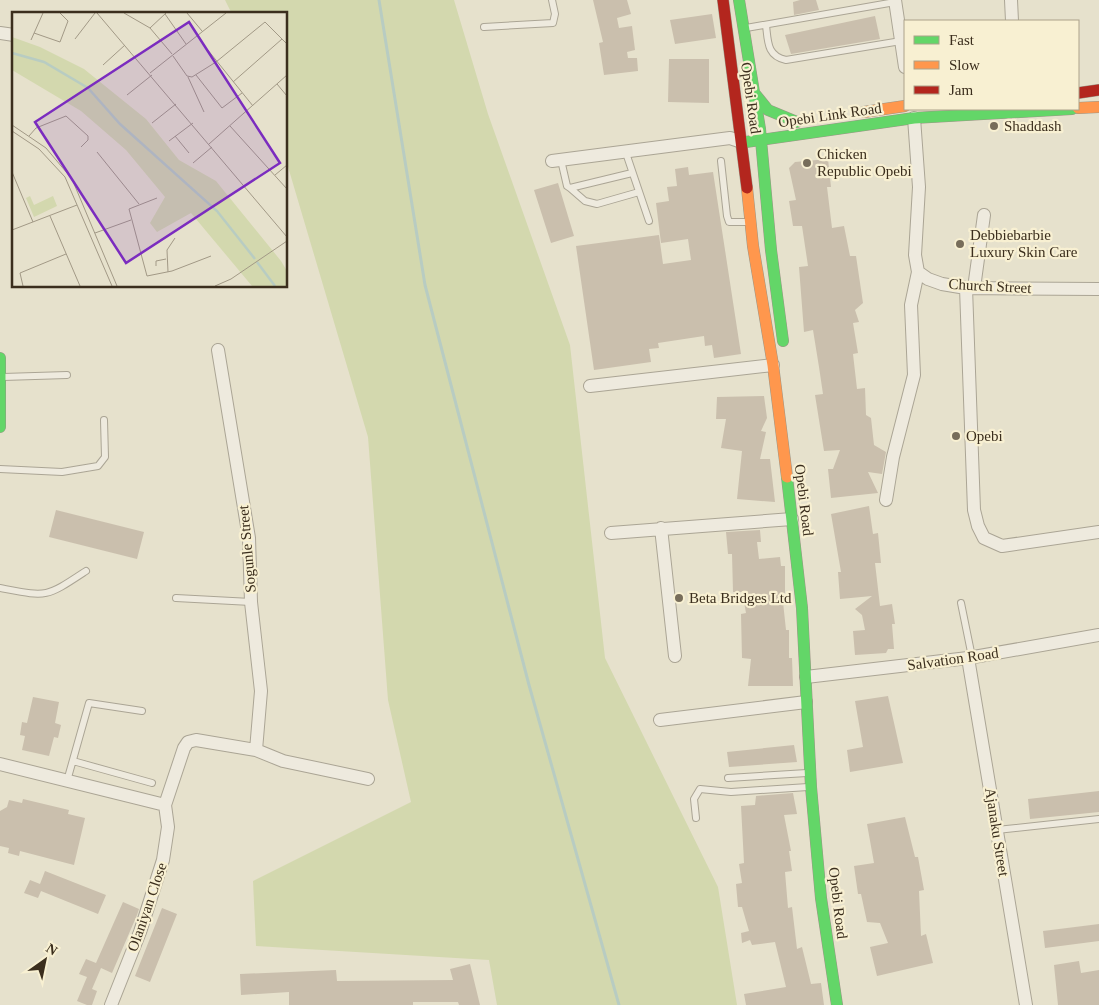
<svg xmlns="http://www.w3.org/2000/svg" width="1099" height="1005" font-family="'Times New Roman',serif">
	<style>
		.green { fill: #d3d8ae }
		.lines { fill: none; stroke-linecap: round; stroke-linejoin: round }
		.stream { stroke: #b8ccc2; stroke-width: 3 }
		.building { fill: #cabfad }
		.lane-casing { stroke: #aba595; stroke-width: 8 }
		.street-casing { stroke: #aba595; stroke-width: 14 }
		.fast-casing { stroke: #9b9586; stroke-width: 12 }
		.slow-casing { stroke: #9b9586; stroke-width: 12 }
		.jam-casing { stroke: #9b9586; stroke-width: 12 }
		.lane { stroke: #eeeade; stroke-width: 6 }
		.street { stroke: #eeeade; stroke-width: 12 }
		.fast { stroke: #63d668; stroke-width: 11 }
		.slow { stroke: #ff974d; stroke-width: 11 }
		.jam { stroke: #b3261e; stroke-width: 11 }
		.poi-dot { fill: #776d5a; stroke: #f8f0d2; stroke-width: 2 }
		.labels { text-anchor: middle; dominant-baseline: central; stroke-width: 4.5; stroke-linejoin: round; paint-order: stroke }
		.street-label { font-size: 15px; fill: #3b2e1d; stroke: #f8f0d2 }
		.poi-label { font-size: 15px; fill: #3b2e1d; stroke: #f8f0d2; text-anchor: start }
		.inset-river { fill: none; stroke: #b8ccc2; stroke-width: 2.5 }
		.inset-road { fill: none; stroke: #a29986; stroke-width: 1 }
		.view { fill: #7b2cbf; fill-opacity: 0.15; stroke: #7b2cbf; stroke-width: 2.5 }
		.inset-edge { fill: none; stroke: #3b2e1d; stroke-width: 2.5 }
	</style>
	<rect width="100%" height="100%" fill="#e6e1cc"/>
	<!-- green -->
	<path class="green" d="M225,0h229l34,114 82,231 35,313 113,229 19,118h-240l-8,-45 -233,-14 -3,-65 158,-79 -23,-102 -20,-263 -82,-277v-146h-54z"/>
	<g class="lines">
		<!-- stream -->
		<path class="stream" d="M379,0l46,285 104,400 90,320"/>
	</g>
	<!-- building -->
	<path class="building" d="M593,0h34l4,14 -14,4 2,10 13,-2 3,24 -8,2 1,6h9l1,13 -34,4 -5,-32 4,-1z
		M800,0h16l3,10 -25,5 -1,-13z
		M712,14l4,24 -41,6 -5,-24z
		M875,16l5,23 -89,15 -6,-19z
		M669,59h40v44l-41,-1z
		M828,159l3,28h-4l5,41 12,-2 6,30h6l7,47 -8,7 4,12 -6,1 5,30 -5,1 4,35 8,-1 1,27 5,3 3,27 12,7 -4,22 -14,-2 10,21 -47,5 -3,-29h5l7,-19 -16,1 -9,-56 8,-1 -4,-27 -6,-37 -9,2 -5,-65 9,-1 -6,-40h-9l-4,-25 7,-1 -7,-32 6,-6z
		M688,167l1,8 24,-3 28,182 -27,4 -2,-13 -7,1 -1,-10 -46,7 1,5 -10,1 2,13 -57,8 -18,-124 83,-11 4,29 28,-4 -3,-21 -27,4 -5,-40 13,-2 -2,-14 10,-1 -2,-17z
		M558,183l16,53 -23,7 -17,-53z
		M764,396l3,22 -6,13 5,1 -6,27h10l5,43 -38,-3 5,-48 -21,-3 5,-29h-10l1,-22z
		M869,506l4,28 5,-1 3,30h-6l5,43 12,-2 3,20h-3l2,25h-6l-2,4 -31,2 -2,-24 12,-1 -3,-15 -7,-6 17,-13 -32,3 -2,-27h3l-10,-58z
		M56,510l88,22 -7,27 -88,-22z
		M760,530l1,12h-4l2,17 21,-2 1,9h4v27h-3l4,37h3v28h3l1,28h-45l3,-27 -9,-1 -1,-44 5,-1 -4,-21h-9l-1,-38h-4l-2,-22z
		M888,696l15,67 -53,9 -3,-22 16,-3 -8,-46z
		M33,697l26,5 -4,21 6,2 -3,13 -4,-1 -5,19 -27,-6 3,-14 -5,-1 2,-13 5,1z
		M794,745l3,17 -68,5 -2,-15z
		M1099,791v21l-69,7 -2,-20z
		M793,793l4,21 -13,1 7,36h-2l3,20 -7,1 3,36 4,-1 5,42 5,-2 9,37 10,-1 3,22h-78l-2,-11 42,-7 -11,-45 -23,3 -2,-5 -8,3 -1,-10 8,-2 -7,-24h-4l-2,-23 6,-1 -3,-19 5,-1 -3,-57 14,-1 1,-9z
		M23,799l46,11 -1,4 17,4 -11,47 -54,-14 -1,5 -11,-3 1,-5 -9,-2v-35l7,-4 2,-7 13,3z
		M905,817l10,40h3l6,33 -5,1 2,45 5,-2 7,29 -56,13 -7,-29 18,-4 -8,-20 -13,-1 -6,-28h-3l-4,-28 20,-3 -7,-39z
		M45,871l61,24 -8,19 -57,-23 -3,7 -14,-5 6,-13 10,4z
		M123,902l16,7 -2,6 -25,58 -11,-5 -9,21 5,2 -5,14h-5l-10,-4 10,-24 -8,-3 7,-15 10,4z
		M162,908l15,6 -27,68 -15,-6z
		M1099,924v17l-54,7 -2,-17z
		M1079,961l2,12 18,-3v35h-41l-4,-40z
		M470,964l10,41h-21l-1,-3h-45v3h-124v-13l-48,3 -1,-21 96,-4 1,11 116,-1 -3,-11z"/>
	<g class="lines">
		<!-- lane casing -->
		<g class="lane-casing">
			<path id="lane" d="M766,25c2,17 1,31 20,35l115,-19
				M484,27l69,-4 2,-9 -3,-14
				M746,28l149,-26
				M626,153l23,68
				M561,160l6,26 3,2 62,-15
				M721,161l6,55 2,6h17
				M570,188l15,13 12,3 42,-12
				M3,377l64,-2
				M0,469l62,3 36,-6 7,-9 -1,-37
				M0,588c48,9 45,10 86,-17
				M176,598l75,4
				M961,603l11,54
				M73,761l79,22
				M728,778l79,-5
				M67,781l22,-78 53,8
				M696,818l-2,-19 6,-10 31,3 77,-5
				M997,830l102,-11"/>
		</g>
		<!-- street casing -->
		<g class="street-casing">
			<path id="street" d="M895,0l10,67
				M1011,0l1,21
				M0,33l14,2
				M914,118l5,69 -4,68 3,17 10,7 14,5 24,4 133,1
				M552,161l178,-23 12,4
				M966,288l8,222 4,16 6,12 18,8 97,-14
				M974,288l10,-73
				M218,350l31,188 2,64 10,89 -5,59
				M590,386l183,-21
				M886,500l7,-43 21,-82 -3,-70 7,-33
				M661,528l14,128
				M611,533l181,-14
				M968,658l58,347
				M806,677l162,-19 131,-23
				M660,720l146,-18
				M0,764l165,41
				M111,1005l29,-73 23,-72 5,-33 -3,-22 19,-57 4,-6 8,-2 60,10 27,11 85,18"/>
		</g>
		<!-- fast casing -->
		<g class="fast-casing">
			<path id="fast" d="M739,0l21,129 11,121 12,91
				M755,94l13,16 29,12
				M746,142l168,-24 158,-9
				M0,358v69
				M787,477l15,131 9,179 10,111 16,107"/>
		</g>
		<!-- slow casing -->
		<g class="slow-casing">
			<path id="slow" d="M1078,108l21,-1
				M864,112l41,-6
				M747,188l6,58 20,119 14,112"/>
		</g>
		<!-- jam casing -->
		<g class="jam-casing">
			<path id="jam" d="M723,0l24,188
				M1078,93l21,-3"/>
		</g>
		<!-- lane -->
		<use href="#lane" class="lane"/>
		<!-- street -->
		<use href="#street" class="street"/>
		<!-- fast -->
		<use href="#fast" class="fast"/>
		<!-- slow -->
		<use href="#slow" class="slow"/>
		<!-- jam -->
		<use href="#jam" class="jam"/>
	</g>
	<!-- markers -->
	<g class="poi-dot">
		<circle cx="994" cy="126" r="5"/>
		<circle cx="807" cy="163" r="5"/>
		<circle cx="960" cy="244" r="5"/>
		<circle cx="956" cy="436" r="5"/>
		<circle cx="679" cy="598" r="5"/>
	</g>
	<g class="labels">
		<!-- street labels -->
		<g class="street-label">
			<text transform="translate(751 98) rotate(82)">Opebi Road</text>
			<text transform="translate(830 115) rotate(-8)">Opebi Link Road</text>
			<text transform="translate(990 286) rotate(3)">Church Street</text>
			<text transform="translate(804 500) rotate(83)">Opebi Road</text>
			<text transform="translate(247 549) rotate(-95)">Sogunle Street</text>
			<text transform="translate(953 659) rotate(-8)">Salvation Road</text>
			<text transform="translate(997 832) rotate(81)">Ajanaku Street</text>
			<text transform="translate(838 903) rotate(83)">Opebi Road</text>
			<text transform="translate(147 907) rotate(-71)">Olaniyan Close</text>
		</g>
		<!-- poi labels -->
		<g class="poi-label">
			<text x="1004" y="126">Shaddash</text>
			<text x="817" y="154">Chicken<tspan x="817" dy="17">Republic Opebi</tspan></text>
			<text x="970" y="235">Debbiebarbie<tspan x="970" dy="17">Luxury Skin Care</tspan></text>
			<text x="966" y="436">Opebi</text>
			<text x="689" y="598">Beta Bridges Ltd</text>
		</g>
	</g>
	<!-- overview -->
	<g transform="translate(12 12)">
		<rect width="275" height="275" fill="#e6e1cc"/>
		<path d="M0,25l28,10 44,22 62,50 33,41 37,21 65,80 6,10v15h-35l-61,-73 -34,19 -7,-9 15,-26 -39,-47 -45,-39 -69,-41zM18,184l4,9 19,-9 4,10 -23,11 -8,-19z" fill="#d3d8ae"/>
		<path class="inset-river" d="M0,41l32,9 44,26 32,36 97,87 38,48M245,250l18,24"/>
		<path class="inset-road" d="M85,1l190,224M112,1l26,15 22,26M175,1l15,18M153,2l21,30M138,16l16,-15M22,21l26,9 8,-21 -8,-8M63,27l20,-26M19,28l12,-27M195,37l46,57M161,44l14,20 5,1 24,-15 49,-40 22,22M91,53l22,-20M138,61l76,-60M184,63l26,33 20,-15M176,65l16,35M221,70l49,-43M265,72l10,12M115,83l25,-20M140,111l24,-19M0,113l34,23 26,31 45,107M218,114l57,63M0,119l27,18 26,28 47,109M17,124l7,-8 30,-12 22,20v4l-7,7M163,124l14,17M157,129l24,-18M197,132l78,-69M85,140l42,52M181,151l19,-16M0,160l21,50M263,163l12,-10M145,186l-28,11 18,67 25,-5 39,-15M38,204l30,70M0,218l65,-25M83,221l36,-13M144,254v-5l10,-2M156,260l-1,-22 8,-12M11,274l-3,-13 46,-19M203,274l16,-7 56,-38"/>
		<path class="view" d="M177,10l91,141 -154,100 -91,-141z"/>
		<rect width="275" height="275" class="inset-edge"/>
	</g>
	<!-- legend -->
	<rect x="904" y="20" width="175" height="90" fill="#f8f0d2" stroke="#aca28a"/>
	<rect x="914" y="36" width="25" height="8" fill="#63d668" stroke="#aca28a"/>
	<text x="949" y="45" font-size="15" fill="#3b2e1d">Fast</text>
	<rect x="914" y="61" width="25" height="8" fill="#ff974d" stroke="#aca28a"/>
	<text x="949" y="70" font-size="15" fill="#3b2e1d">Slow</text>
	<rect x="914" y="86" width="25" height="8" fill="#b3261e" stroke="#aca28a"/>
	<text x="949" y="95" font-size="15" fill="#3b2e1d">Jam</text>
	<!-- north arrow -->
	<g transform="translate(45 960) rotate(33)" stroke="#f8f0d2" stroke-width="4" paint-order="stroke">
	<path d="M0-4L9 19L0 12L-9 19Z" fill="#3b2e1d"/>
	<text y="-8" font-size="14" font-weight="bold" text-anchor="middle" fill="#3b2e1d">N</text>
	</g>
</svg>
